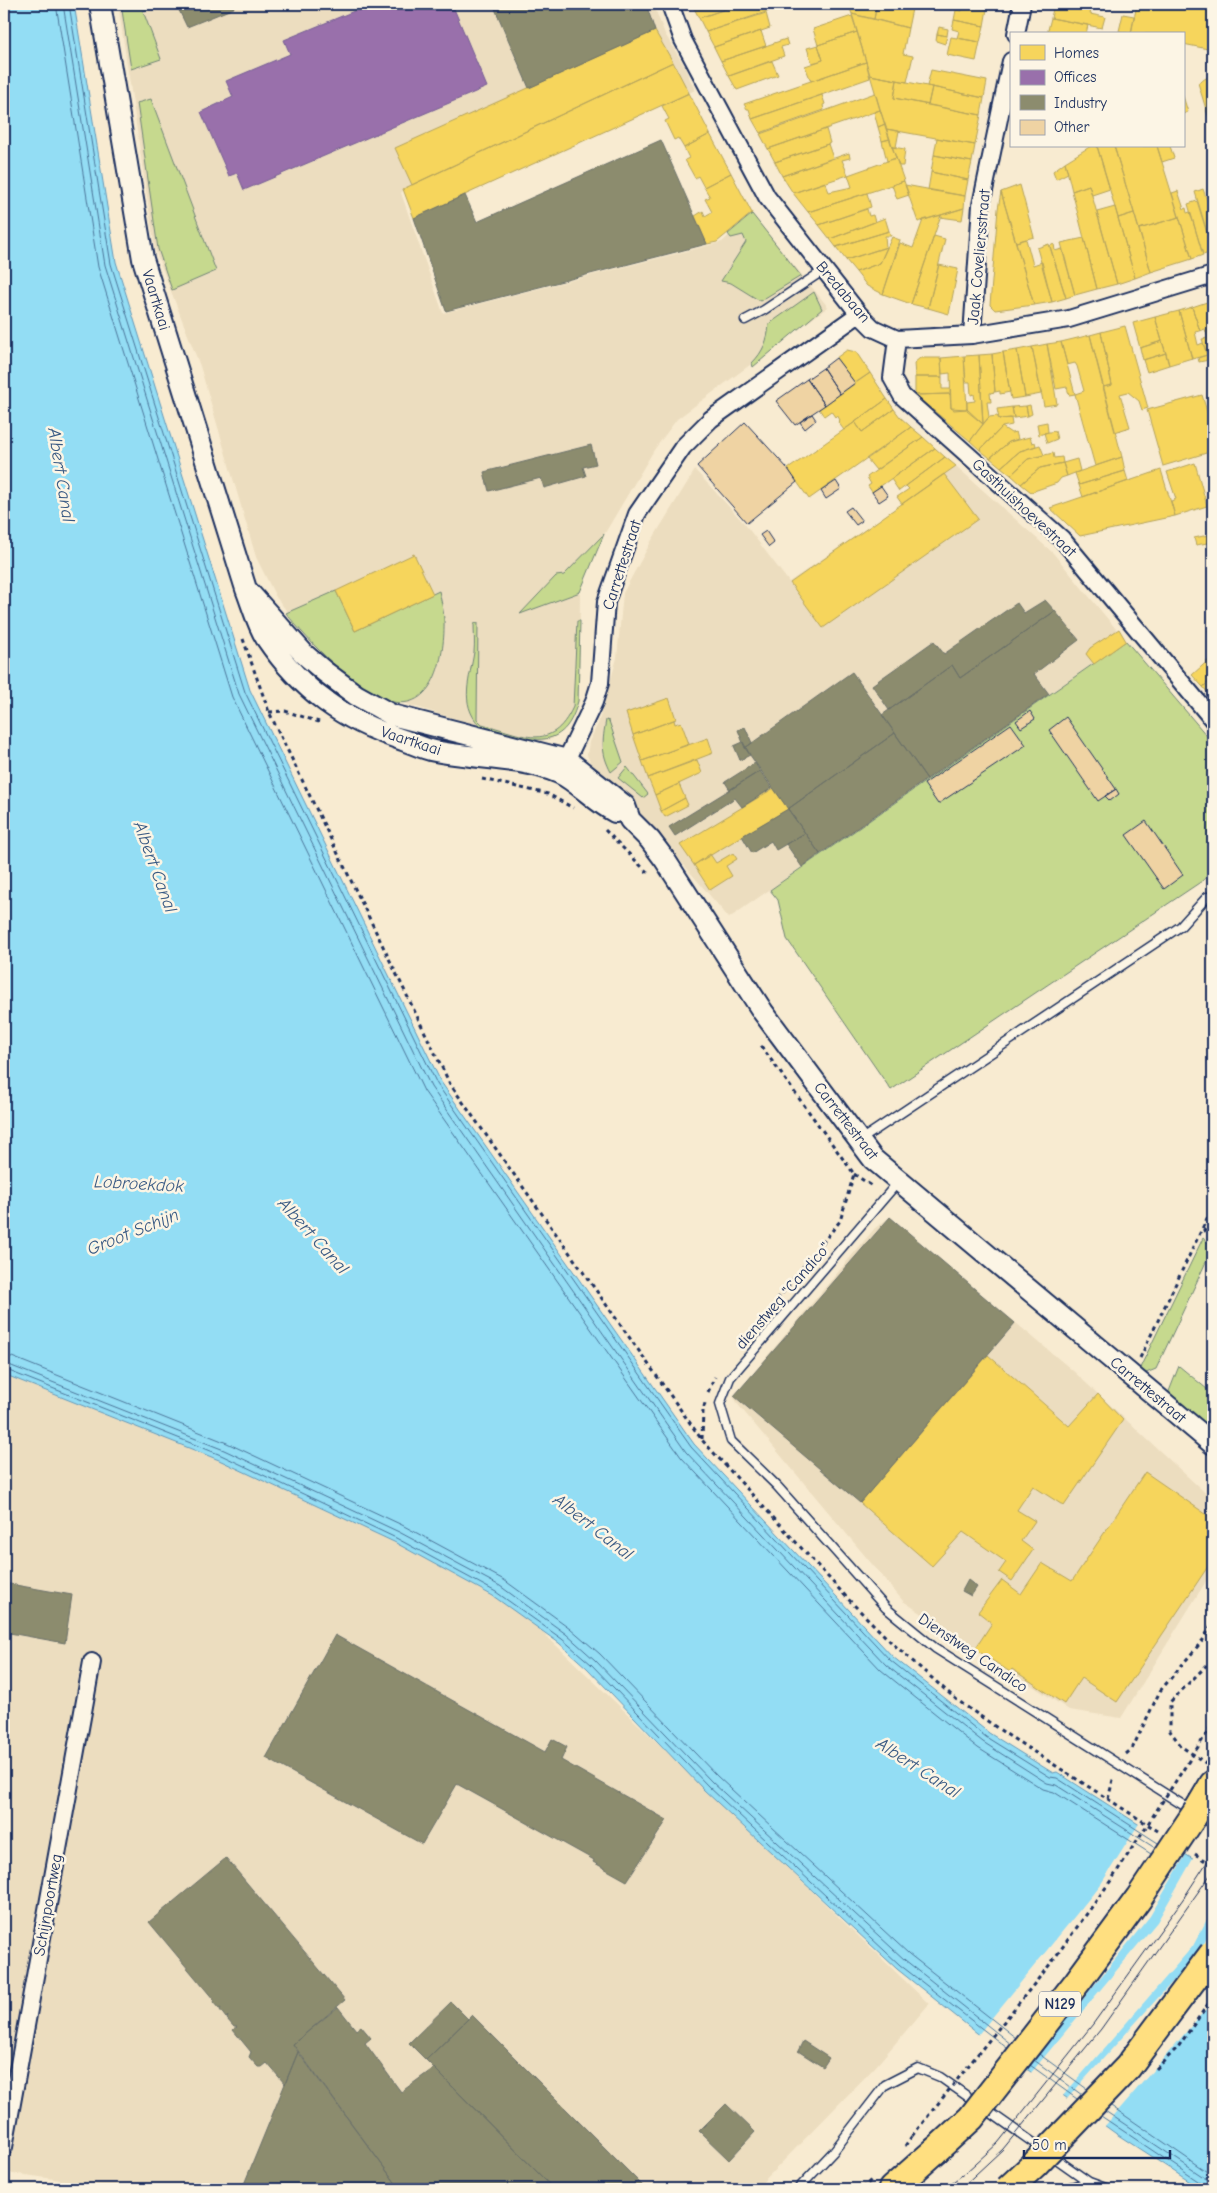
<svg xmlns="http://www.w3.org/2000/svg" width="1217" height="2193" font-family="'Comic Neue',sans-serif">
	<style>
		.built { fill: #ecddbf }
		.green { fill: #c6d98e; stroke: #708476 }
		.water { fill: #93ddf4; stroke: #6397b8 }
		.pier { fill: #f8ebd1 }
		.homes { fill: #f6d55c; stroke: #b4a35d }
		.offices { fill: #9970ab; stroke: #735c94 }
		.industry { fill: #8c8c6e; stroke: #6a7069 }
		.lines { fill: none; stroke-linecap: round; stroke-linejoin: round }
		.shore { stroke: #4b759a; stroke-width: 1 }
		.building { fill: #efd3a3; stroke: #1b2f5e }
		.service-casing { stroke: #1b2f5e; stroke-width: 11 }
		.minor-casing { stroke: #1b2f5e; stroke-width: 20 }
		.tertiary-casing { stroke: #1b2f5e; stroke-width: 24 }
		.primary-casing { stroke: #1b2f5e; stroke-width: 30 }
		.path { stroke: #1b2f5e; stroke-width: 3; stroke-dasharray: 4 4; stroke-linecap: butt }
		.service { stroke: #fcf5e5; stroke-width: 8 }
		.minor { stroke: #fcf5e5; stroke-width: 16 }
		.tertiary { stroke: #fcf5e5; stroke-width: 20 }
		.primary { stroke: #ffdf80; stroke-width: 26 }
		.tram { stroke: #1b2f5e; stroke-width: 1 }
		.primary-bridge-casing { stroke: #1b2f5e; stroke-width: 30; stroke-linecap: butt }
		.path-bridge { stroke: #1b2f5e; stroke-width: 3; stroke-dasharray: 4 4; stroke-linecap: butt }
		.primary-bridge { stroke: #ffdf80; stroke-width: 26 }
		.labels { text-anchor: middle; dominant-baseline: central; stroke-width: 5; stroke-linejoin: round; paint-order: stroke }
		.shield { fill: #fcf5e5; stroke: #5e6a86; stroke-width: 1 }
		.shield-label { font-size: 15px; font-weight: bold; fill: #1b2f5e }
		.street-label { font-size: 16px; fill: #1b2f5e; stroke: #fcf5e5 }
		.water-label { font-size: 18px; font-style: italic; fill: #395a84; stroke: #fcf5e5 }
	</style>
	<rect width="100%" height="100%" fill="#f8ebd1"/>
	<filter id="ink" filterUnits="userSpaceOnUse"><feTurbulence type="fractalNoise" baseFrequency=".02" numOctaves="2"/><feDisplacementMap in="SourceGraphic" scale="10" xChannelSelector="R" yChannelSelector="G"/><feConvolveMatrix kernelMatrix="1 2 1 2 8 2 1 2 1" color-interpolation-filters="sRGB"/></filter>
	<g filter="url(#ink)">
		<!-- built -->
		<path class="built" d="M118,4h535l12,30 17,28 13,28 -281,128 -10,-29 -3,4 42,120 279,-71 30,-28 76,93 -151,112 -23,31 -49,83 -25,59 -1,109 -5,12 -8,14 -14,12 -13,2 -60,-15 -86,-26 -94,-73 -23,-30 -20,-40 -56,-191 -45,-116z
			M956,466l97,87 73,88 -397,277 -90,-106 -44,-38 -8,-19 2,-13 9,-18 19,-66 6,-65 29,-53 43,-70 49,53 45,59z
			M890,1217l182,153 141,130v70l-92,148 -52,-8 -166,-109 -168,-200 -1,-5 141,-168z
			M4,1372l2,3 213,85 175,82 99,54 40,27 396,381 -53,62 -120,123h-631l-121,-17z"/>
		<!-- green -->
		<path class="green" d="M121,4h42l-20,7 18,48 -30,10z
			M151,99l65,172 -44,19 -14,-41 -21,-146z
			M752,214l49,62 -41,25 -29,-18 -10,-2 25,-39 -3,-7 -12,3 -3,-4z
			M814,292l8,17 -69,58 -1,-4c11,-11 16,-23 17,-39z
			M604,534l-24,58 -60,22 36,-38 8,-1z
			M336,591l19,40 84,-40c2,10 5,20 5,30 1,31 -8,89 -51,81 -34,-7 -86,-62 -107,-89z
			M577,621h3l-2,80c-15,59 -57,35 -99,24 -20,-23 -9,-46 -5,-73 1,-9 0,-19 0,-28l4,-1 -1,96 5,5c40,10 69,30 91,-17z
			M1126,641l87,102v122l-8,14 -314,211 -104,-151 -9,-39 -8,-10z
			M606,720l3,1 14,41 -12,10c-10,-19 -9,-30 -5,-52z
			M627,767l21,27 -5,4 -25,-20z
			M1203,1238l10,9 -57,122 -15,6 -3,-3z
			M1179,1366l34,28v46l-47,-41z"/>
		<!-- water -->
		<path class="water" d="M4,4h70l42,258 134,428 191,392 253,362 199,213 96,76 64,40 4,-1 156,100v317h-12l-86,-56 -138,-100 -80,-64 -193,-179 -117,-122 -28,-25 -66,-47 -99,-54 -175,-82 -213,-85 -2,-3z"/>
		<!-- pier -->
		<path class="pier" d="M1140,1822l47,31 -37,63 -125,155 -48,-35 124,-152z
			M1194,1857l19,12v39l-20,38 -131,151 -32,-23 127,-152z
			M1213,1925v76l-109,126 -38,-27 135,-150z"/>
		<!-- homes -->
		<path class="homes" d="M692,4h48l-41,14z
			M740,4h26l3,7 -63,21 -7,-14z
			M848,4h29l-3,15 -22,-5z
			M877,4h36l-5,24 -34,-9z
			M943,4h10l-1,5 -9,-2z
			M962,4h26l-1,5z
			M964,4l23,5 -3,17 -30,-6 2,-10 6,1z
			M1054,4h20l18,3 -2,7 15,3 -3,11 -51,-10z
			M1137,4h76v46l-30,-6v-10h-52z
			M766,13l4,15 -9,3 -47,16 -8,-15z
			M852,14l56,14 -5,26 10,2 -6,26 -37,-7z
			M1123,14l11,2 -3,18 -12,-3z
			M852,16l5,16 -39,13 -5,-16z
			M1051,18l37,7 -2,9h-39z
			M954,20l30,6 -4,16 -23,-4 2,-7 -7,-2z
			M939,27l9,2 -1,7 -10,-2z
			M655,31l18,31 -261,123 -17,-37z
			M761,31l5,15 -45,15 -7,-14z
			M857,32l9,30 -55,19 -6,-15 18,-6 -5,-15z
			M937,34l10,2 -2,8 -9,-3z
			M951,37l29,5 -4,19 -29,-6z
			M786,39l2,6 -7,2 3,9 -55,20 -8,-15z
			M818,45l5,15 -11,3 -5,-15z
			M772,61l6,14 -41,15 -8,-14z
			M673,62l16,31 -275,125 -11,-29z
			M866,62l4,16 -118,41 -3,-10h-2l-3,-5z
			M931,70l56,11 -3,17 -57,-12z
			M1213,74v58l-15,-49z
			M870,75l27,5 -3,18 87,17 -6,30 -89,-16z
			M897,80l35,7 -4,18 -34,-7z
			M932,87l52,11 -3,17 -53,-10z
			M689,93l21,41 -26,14 -6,-10 -4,2 -9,-19 4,-2 -7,-13z
			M875,93l5,17 -112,39 -8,-15z
			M822,95l3,9 -2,1 1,5 -64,23 -8,-14z
			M1183,96l5,16 -5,2z
			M880,110l5,14 -7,3 -4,-15z
			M885,124l5,15 -8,2 -4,-14z
			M826,129l4,14 -2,1 -53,18 -7,-13z
			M886,129l13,2 -3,16h-4z
			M710,134l21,39 -27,14 -6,-11 -3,2 -10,-18 4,-2 -5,-10z
			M937,138l38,7 -3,17 -38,-7z
			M890,139l6,19 -9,3 -5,-20z
			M828,144l5,14 -51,18 -7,-14z
			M1091,146h6l13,43 -18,6 -3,-10 -17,6 -7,-29z
			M1097,146h17l20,67 -16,5z
			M1114,146h43l22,71 -40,12z
			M1157,146h13l4,12 -12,4z
			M892,147l13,2 -2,17h-4z
			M849,153l1,5 -8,2 6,15 -55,18 -11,-17z
			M934,155l38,7 -4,18 -37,-8z
			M896,158l8,23 -96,31 -15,-19 32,-11 4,10 23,-5 -4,-12z
			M1065,162l3,11 -12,6 -3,-8z
			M931,172l37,8 -3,16 -37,-6z
			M731,173l21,40 -35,29 -10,2 -12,-28 8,-5 2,5 7,-4 -7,-13 5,-2 -6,-10z
			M904,181l5,14 -12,4 -5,-14z
			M905,185l60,11 -1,12 -46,14z
			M1020,185l14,52 -18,5 -15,-50z
			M1089,185l28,99 -20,5 -25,-98z
			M1203,189l5,14 3,-1 2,7v43l-18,-60z
			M1178,191l6,18 2,-1 1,5 3,-1 13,43 -11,4 -20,-66z
			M1001,192l33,113 -39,5 -5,-5 8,-96z
			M867,193l4,14 -52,18 -11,-13z
			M1197,201l16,51 -10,3 -15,-51z
			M1115,207l20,71 -18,6 -20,-72z
			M964,208l-2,12 -22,-3 1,-2z
			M867,209l2,7 4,-1 2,7 -45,17 -11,-14z
			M1134,213l17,59 -16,6 -17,-60z
			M941,215l-30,89 -28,-10 17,-51 13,5 10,-28z
			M1179,217l13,42 -41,13 -12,-43z
			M885,218l4,13 -53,16 -6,-8z
			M889,231l2,5h-6l1,11 -40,13 -10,-13z
			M934,236l11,3 -17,69 -17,-4z
			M892,237l8,3 -17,54 -16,-8 -11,-14 24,-9z
			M1084,238l13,51 -22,6 -14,-52z
			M1026,239l7,26 9,-3 10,40 -18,3 -18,-63z
			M1049,244l17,54 -14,4 -15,-54z
			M1054,244l1,7 7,-2 13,46 -9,3 -16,-52z
			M887,247l-7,16 -24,9 -10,-12z
			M939,265l19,4 -9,45 -21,-6z
			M1213,300v22l-6,-20z
			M1207,302l6,20v51l-11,-34 6,-1 -3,-9 -5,2 -8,-24z
			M1192,307l8,24 -5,1 3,13 5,-2 4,12 -15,4 -13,-48z
			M1179,311l13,47 -23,7 -14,-48z
			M1155,317l7,24 -22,7 -7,-25z
			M1125,326l23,82 -6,2 -3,-9 -11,-9 -8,2 10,33 -15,5 -12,-45 9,-2 -11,-53z
			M1101,332l11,53 -9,2 -13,-52z
			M1090,335l32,122 -27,9 -20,-72 9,-3 -7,-25 -2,-3 -8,2 -6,-23z
			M1162,341l4,12 -23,7 -3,-12z
			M1061,342l14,52 -6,1 -2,-8 -11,2 -9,-45z
			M1047,344l10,60 -13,2 -12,-59z
			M1032,347l9,47 -16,3 -8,-47z
			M847,350l9,2 14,21 -15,10 -19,-25z
			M1017,350l8,47 -14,2 -8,-47z
			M1003,352l7,40 -10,2v-3l-5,1 -3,-38z
			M1166,353l3,12 -22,7 -4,-12z
			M992,354l3,38 -5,1 1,9h-4l2,15 -6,7 -4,-69z
			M979,355l4,69 -16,-13v-9l8,-1 -1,-7 -3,1 -1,-13h-4l-2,-26z
			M1207,355l2,5 -10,2 -1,-4z
			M964,356l3,53 -13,1 -3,-2 -1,-35 -8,1 -1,-16z
			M920,358h21l1,19h-27l-1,-14z
			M870,373l17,26 -43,31 -6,-8 2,-2 -3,-5 -2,2 -4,-6 -7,5 -5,-7z
			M915,377h27v12h8v5l-35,1z
			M950,394l1,14 16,1 16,15 -13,17 -55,-46z
			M1202,395l11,36v20l-50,15 -16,-56z
			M887,399l7,10 -32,23 -7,-10z
			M1030,405l2,9 -4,2 -2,-10z
			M1026,406l2,10 -14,2 -2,-11z
			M1012,407l2,11 -15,1 -2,-10z
			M894,409l6,8 11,10 -102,72 -21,-30 67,-47 7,10z
			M997,416l2,3 12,-1 1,7 -10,2 -22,23 -10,-9 19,-24z
			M1047,422l1,10 -9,3 -2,-11z
			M911,427l12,10 -47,33 -9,-11z
			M1002,427l9,6 5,-1 2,7 -9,3 -19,16 -10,-8z
			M1055,431l2,8 -10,4 -3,-10z
			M923,437l12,11 -63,44 -4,-6 3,-2 -4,-7z
			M1030,437l2,6 3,-1 1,4 -16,5 -19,16 -11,-9 19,-16z
			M1040,445l4,10 -16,4 -17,16 -10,-8 19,-16z
			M935,448l10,9 -46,34 -8,-12z
			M1053,453l1,5 8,-1 1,6 -23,5 -19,16 -10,-9 17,-16z
			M945,457l11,9 -54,38 -5,-7 12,-8 -3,-3z
			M1122,457l3,14 -46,14 -4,-12z
			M1077,459l3,12 -13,5 -4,-13z
			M1063,463l4,13 -6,2 -4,5 -26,9 -10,-8 19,-16z
			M1195,463l12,43 -32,10 -4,-15 5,-2 -9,-27z
			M1161,470l14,46 -95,20 -30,-28z
			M1125,471l3,10 -45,16 -4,-12z
			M944,474l34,45 -155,109 -33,-45z
			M1213,534v8l-17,3 -2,-7z
			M414,554l19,40 -78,37 -19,-40z
			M1119,629l7,12 -32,23 -8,-10 4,-6z
			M1208,630h5v14h-1z
			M1212,657l1,21 -10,9 -11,-12z
			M1213,678v19l-1,1 -9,-11z
			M669,698l7,21 -43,16 -7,-22z
			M674,720l1,4 6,-2 8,22 -47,17 -9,-26z
			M708,738l5,15 -65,25 -6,-17z
			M697,760l5,13 -47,22 -7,-17z
			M679,784l6,14 -24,13 -6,-16z
			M774,788l14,21 -94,56 -14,-20z
			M685,798l3,7 -23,12 -4,-6z
			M733,853l4,6 -11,7 6,10 -22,14 -16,-25 16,-11 6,9z
			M988,1355l81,71 29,-32 25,26 -59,86 -31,-20 -16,24 18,11 -14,20 12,9 -21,31 -13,-9 7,-10 -43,-30 -31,34 -72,-63z
			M1145,1472l68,47v40l-96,143 -36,-24 -17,26 -52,-35 -2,3 -35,-23 17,-26 -14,-11 24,-32 19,14 21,-31 30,18z"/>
		<!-- offices -->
		<path class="offices" d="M371,4h81l35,83 -243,103 -7,-17 -8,3 -28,-64 32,-15 -7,-16 64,-27 -6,-14z"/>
		<!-- industry -->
		<path class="industry" d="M176,4h56l2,4 -47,19z
			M493,4h153l9,27 -126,57z
			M661,140l46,104 -261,67 -32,-93 51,-23 12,27z
			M591,445l5,19 -13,3 3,9 -42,12 -3,-10 -52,13 -5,-19z
			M1045,600l10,11 -95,67 -8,-13 -63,45 -17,-25 62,-44 10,13 73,-51 7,10z
			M1055,611l24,29 -45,34 15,20 -122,85 -45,-64 70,-50 8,13z
			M852,672l43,61 -107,76 -43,-61z
			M745,727l7,16 -7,5 -7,-18z
			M895,733l32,46 -107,75 -32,-45z
			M743,742l7,13 -10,5 -6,-14z
			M755,763l5,8 -30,19 -5,-8z
			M760,771l12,17 -30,19 -7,-9 -60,38 -6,-9z
			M788,809l17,24 -29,17 -5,-9 -19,12 -10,-17z
			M805,833l15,21 -18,13 -16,-23z
			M890,1217l125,106 -155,180 -126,-107z
			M968,1580l9,7 -6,9 -9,-5z
			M4,1583l68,12 -7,48 -61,-11z
			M335,1635l210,117 7,-13 15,8 -6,13 106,60 -40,61 -34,-19 1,-2 -137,-76 -35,60 -156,-86z
			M226,1858l119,142 -52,44 5,8 -13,32 -18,-21 -5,4h-4l-9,-10 2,-5 -18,-22 4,-3h-3l-7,-8 1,-3 -2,2 -6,-8 1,-2 -2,1 -6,-7 1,-2 -65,-78z
			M451,2002l17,17 -42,41 -17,-17z
			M338,2007l18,23 5,-4 10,12 -6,5 36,49 33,-24 120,121h-154l-107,-145z
			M472,2015l174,174h-92l-120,-121 -8,-8z
			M803,2041l26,17 -6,9 -25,-16z
			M298,2052l102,137h-158z
			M726,2104l29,28 -26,28 -30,-29z"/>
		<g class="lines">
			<!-- shore -->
			<path class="shore" d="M56,4l42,263 134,430 192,394 257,366 200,213 97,78 65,41 11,3 97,62
				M63,4l42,261 134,429 192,393 255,365 200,213 97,77 64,41 9,2 99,63
				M69,4l42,260 134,428 192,392 254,363 199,213 96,77 64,40 7,1 101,65
				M4,1355l8,2 215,86 175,82 102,55 66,48 30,26 117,122 192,178 107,84
				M4,1363l220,87 175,82 101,54 66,48 29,26 117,122 193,178 106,84
				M4,1369l217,86 175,83 100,54 66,47 29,25 117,122 192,179 107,83
				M1039,2054l48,35
				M1034,2060l48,35
				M1030,2065l47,34
				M1111,2106l102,70
				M1105,2111l100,67 3,5 2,6
				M1101,2116l100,67 2,6"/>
		</g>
		<!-- building -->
		<path class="building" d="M836,358l19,25 -15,11 -17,-26z
			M823,368l17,26 -15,11 -18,-26z
			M807,379l18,26 -30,20 -19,-24z
			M812,414l4,6 -11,9 -5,-7z
			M745,422l43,47 9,13 -50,41 -50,-57z
			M836,481l5,8 -15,10 -5,-8z
			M881,486l7,10 -9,6 -7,-10z
			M851,507l11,14 -6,4 -11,-14z
			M766,531l8,12 -5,4 -9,-12z
			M1030,711l5,8 -14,9 -5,-7z
			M1066,717l50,72 -18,12 -49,-71z
			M1011,724l15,21 -88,59 -14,-20z
			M1116,789l3,5 -9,7 -5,-5z
			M1146,821l37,54 -19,14 -38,-54z"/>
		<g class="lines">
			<!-- service casing -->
			<g class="service-casing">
				<path id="service" d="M745,320l19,-10 60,-40
					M859,1141l322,-215 26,-29
					M899,1181l-169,197 -10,26 11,37 46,45 109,122 49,40 278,176
					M798,2189l35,-37 52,-67 33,-17 22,9 149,105 19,7
					M1063,2189l26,-7"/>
			</g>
			<!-- minor casing -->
			<g class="minor-casing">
				<path id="minor" d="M670,4l13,36 84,157 92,117 14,14 24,11 75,-4 97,-16 144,-44
					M1016,34l6,-30
					M972,335l9,-130 30,-144
					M897,339l-5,39 10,18 160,143 151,181
					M561,771l33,-69 6,-19 6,-81 31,-88 46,-67 28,-28 148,-105
					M4,2147l88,-485"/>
			</g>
			<!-- tertiary casing -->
			<g class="tertiary-casing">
				<path id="tertiary" d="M100,4l43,255 103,330c6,15 11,35 20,49 36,53 77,82 137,102 11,4 21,9 32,11 40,8 86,6 124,22 18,8 36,29 56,39
					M246,589l58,65 21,18 31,23 36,20 175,45 58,46 5,14 20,20 15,20 98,152 110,147 340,285"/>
			</g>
			<!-- primary casing -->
			<g class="primary-casing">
				<path id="primary" d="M1197,1811l16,-27
					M892,2189l43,-38"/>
			</g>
			<!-- path -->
			<path class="path" d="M243,639l26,73 181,372 252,356 149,162 41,41 65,57 49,34 152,97
				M269,712l16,-1 34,11
				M482,779l66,15 25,14
				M605,830l43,43
				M761,1046l93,128 -14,47 -65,81
				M854,1174l18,12
				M1203,1229l10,9
				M1140,1358l73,-152
				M708,1392l7,-15
				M702,1439l1,-28 2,-8
				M1209,1730l4,-8
				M1126,1754l6,-5 28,-58 43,-51 10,-18
				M1207,1764l-25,-17 -12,-16v-29l43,-43
				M1108,1799l6,-23
				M1195,1854l18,12
				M905,2146l7,-10
				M862,2189l9,-9"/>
			<!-- service -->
			<use href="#service" class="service"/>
			<!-- minor -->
			<use href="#minor" class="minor"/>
			<!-- tertiary -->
			<use href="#tertiary" class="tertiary"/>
			<!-- primary -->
			<use href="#primary" class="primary"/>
			<!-- tram -->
			<path class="tram" d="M943,2189l22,-16 33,-30 95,-119 90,-125 30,-46
				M960,2189l43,-40 98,-120 112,-158"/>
			<!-- primary-bridge casing -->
			<g class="primary-bridge-casing">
				<path id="primary-bridge" d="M935,2151l36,-33 107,-137 61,-83 58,-87
					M1008,2189l26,-24 94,-98 85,-114"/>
			</g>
			<!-- path-bridge -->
			<path class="path-bridge" d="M1156,2069l22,-22 35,-50
				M912,2136l139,-173 61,-84 97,-149"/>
			<!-- primary-bridge -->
			<use href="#primary-bridge" class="primary-bridge"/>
		</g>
	</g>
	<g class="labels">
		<!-- shield labels -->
		<rect class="shield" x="1039" y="1991.5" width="42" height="25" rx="4"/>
		<g class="shield-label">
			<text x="1060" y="2004">N129</text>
		</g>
		<!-- street labels -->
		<g class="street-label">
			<text transform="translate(979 257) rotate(-85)">Jaak Coveliersstraat</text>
			<text transform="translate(843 292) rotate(50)">Bredabaan</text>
			<text transform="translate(156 300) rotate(73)">Vaartkaai</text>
			<text transform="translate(1024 508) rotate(43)">Gasthuishoevestraat</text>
			<text transform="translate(622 565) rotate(-72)">Carrettestraat</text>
			<text transform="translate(411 741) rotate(18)">Vaartkaai</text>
			<text transform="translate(846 1121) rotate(52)">Carrettestraat</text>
			<text transform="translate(783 1296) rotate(-49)">dienstweg "Candico"</text>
			<text transform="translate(1148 1390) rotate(40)">Carrettestraat</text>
			<text transform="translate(973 1653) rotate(34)">Dienstweg Candico</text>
			<text transform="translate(48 1905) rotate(-80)">Schijnpoortweg</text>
		</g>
		<!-- water labels -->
		<g class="water-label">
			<text transform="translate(61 475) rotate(81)">Albert Canal</text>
			<text transform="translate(155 867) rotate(70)">Albert Canal</text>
			<text transform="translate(139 1184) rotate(3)">Lobroekdok</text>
			<text transform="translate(133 1232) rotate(-22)">Groot Schijn</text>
			<text transform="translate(313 1236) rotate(48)">Albert Canal</text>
			<text transform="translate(593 1527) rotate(38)">Albert Canal</text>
			<text transform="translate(918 1768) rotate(33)">Albert Canal</text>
		</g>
	</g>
	<!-- margin -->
	<rect width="1217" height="2193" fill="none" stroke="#fcf5e5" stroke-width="20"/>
	<rect x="10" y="10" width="1197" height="2173" fill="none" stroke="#1b2f5e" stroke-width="2" filter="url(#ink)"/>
	<!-- legend -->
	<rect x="1010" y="32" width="175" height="115" fill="#fcf5e5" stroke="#a2a6af"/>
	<rect x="1020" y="45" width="25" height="15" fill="#f6d55c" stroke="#a2a6af"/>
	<text x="1054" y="58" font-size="15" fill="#1b2f5e">Homes</text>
	<rect x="1020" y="70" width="25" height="15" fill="#9970ab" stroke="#a2a6af"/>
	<text x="1054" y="82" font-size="15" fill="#1b2f5e">Offices</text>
	<rect x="1020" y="95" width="25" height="15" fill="#8c8c6e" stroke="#a2a6af"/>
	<text x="1054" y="108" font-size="15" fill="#1b2f5e">Industry</text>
	<rect x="1020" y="120" width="25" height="15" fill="#efd3a3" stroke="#a2a6af"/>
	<text x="1054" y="132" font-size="15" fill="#1b2f5e">Other</text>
	<!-- scale -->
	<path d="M1024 2150v8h146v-8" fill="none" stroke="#1b2f5e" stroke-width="2.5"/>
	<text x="1032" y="2150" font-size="15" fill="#1b2f5e" stroke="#fcf5e5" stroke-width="4" paint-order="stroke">50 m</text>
</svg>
